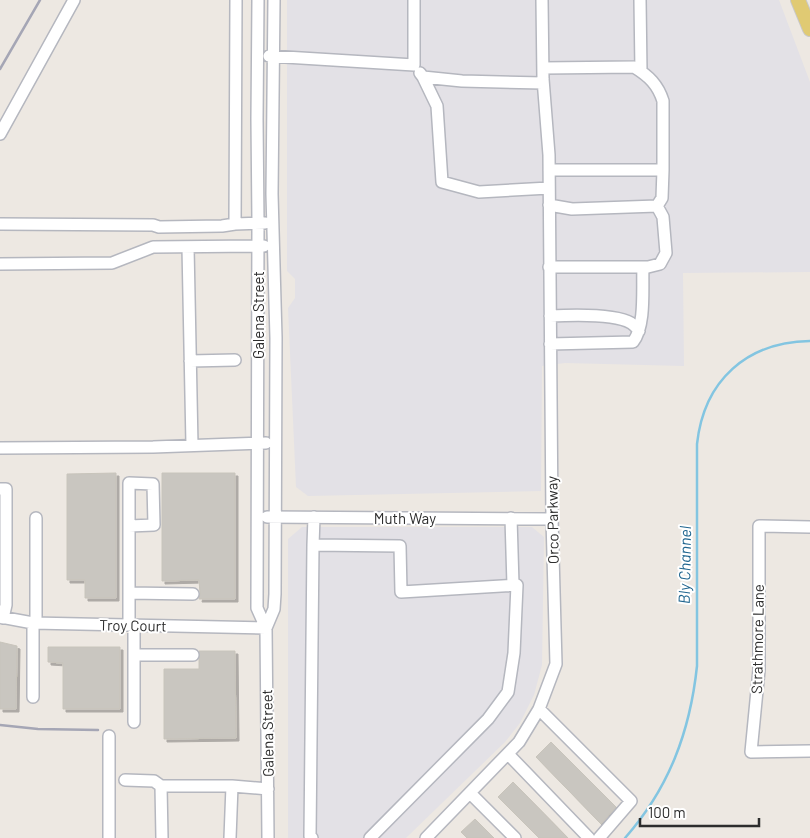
<svg xmlns="http://www.w3.org/2000/svg" width="810" height="838" font-family="Barlow,sans-serif">
	<style>
		.industrial { fill: #e3e1e6 }
		.lines { fill: none; stroke-linecap: round; stroke-linejoin: round }
		.stream { stroke: #83c5e1; stroke-width: 2.5 }
		.building { fill: #c9c6c0; stroke: #c8c4bb; filter: url(#shadow) }
		.minor-casing { stroke: #b5b7bf; stroke-width: 14 }
		.major-casing { stroke: #c8c8c8; stroke-width: 16 }
		.minor { stroke: #fff; stroke-width: 11 }
		.major { stroke: #e0ca73; stroke-width: 14 }
		.rail { stroke: #a5a6b5; stroke-width: 2.5 }
		.labels { text-anchor: middle; dominant-baseline: central; stroke-width: 4; stroke-linejoin: round; paint-order: stroke }
		.street-label { font-size: 15px; fill: #2d2d2d; stroke: #fff }
		.water-label { font-size: 16px; font-style: italic; fill: #1f658f; stroke: #fff }
	</style>
	<defs>
		<filter id="shadow"><feDropShadow dx="3" dy="3" stdDeviation="0" flood-color="#0004"/></filter>
	</defs>
	<rect width="100%" height="100%" fill="#ede8e2"/>
	<!-- industrial -->
	<path class="industrial" d="M287,0h492l31,82v190l-127,1 1,93 -119,-3 -23,3 -1,125 -233,5 -12,-9 -8,-179 7,-10v-19l-8,-8z
		M302,527h230l12,10 -2,128 -8,30 -14,28 -15,19 -99,96h-118v-299z"/>
	<g class="lines">
		<!-- stream -->
		<path class="stream" d="M625,838c44,-50 65,-106 72,-172v-222c7,-64 50,-102 113,-103"/>
	</g>
	<!-- building -->
	<path class="building" d="M116,473v125h-31v-18h-18v-106z
		M162,473h73v126h-36l1,-5 -1,-14 -37,1z
		M0,642l17,4 -1,63h-16z
		M48,647h72v62h-57v-46l-15,-1z
		M199,651h36l1,87 -72,1v-70h35z
		M551,742l65,65 -15,17 -65,-67z
		M513,782l55,56h-29l-41,-41z
		M475,819l19,19h-27l-6,-6z"/>
	<g class="lines">
		<!-- minor casing -->
		<g class="minor-casing">
			<path id="minor" d="M236,0l-1,224 30,-1
				M258,0l-1,119 1,104 -1,385 9,20
				M640,0l1,71
				M269,56l145,9v-65
				M543,68l91,-1c15,9 24,18 29,34v69h-114
				M420,73l3,4 39,4 81,2
				M423,77l14,29 5,76 37,10 70,-4
				M0,134l74,-134
				M549,205l23,4 85,-3 5,-8 1,-28
				M0,224l153,1 6,2 63,-1 13,-2
				M188,247l4,198
				M0,264l112,-1 41,-16 111,-1
				M549,267h99l12,-3 6,-11 -3,-36 -6,-11
				M550,316c20,-1 64,-3 81,7 3,2 6,5 8,8
				M550,344l83,-2c13,-17 9,-54 10,-75
				M190,361l45,-1
				M0,448l153,-1 113,-4
				M0,489h6v116l-3,13
				M267,517l285,2
				M36,518v105
				M511,518l2,67
				M129,526l25,-1 -1,-41 -24,-1c0,47 0,94 0,142
				M810,527l-51,-1v144l-8,82 59,-1
				M313,545l1,-28
				M129,593l64,1
				M0,617l33,6 233,5
				M33,623v74
				M134,625v97
				M134,655h59
				M539,709l92,92 -32,37
				M109,736v102
				M508,754l81,84
				M125,780l29,1 7,5
				M470,793l45,45
				M162,838l-1,-52h71l36,3
				M230,838l2,-52
				M268,838l-2,-210 8,-19 1,-15 1,-256 -4,-144 2,-194
				M312,838l-2,-2 3,-291 87,1 1,46 116,-7 -3,68 -6,39 -20,27 -118,119
				M426,838l93,-96 20,-33 17,-45 -4,-145 -3,-364 -6,-76 -1,-79"/>
		</g>
		<!-- major casing -->
		<g class="major-casing">
			<path id="major" d="M798,0l12,29"/>
		</g>
		<!-- minor -->
		<use href="#minor" class="minor"/>
		<!-- major -->
		<use href="#major" class="major"/>
		<!-- rail -->
		<path class="rail" d="M0,69l40,-69
			M0,725l38,4 60,1"/>
	</g>
	<g class="labels">
		<!-- street labels -->
		<g class="street-label">
			<text transform="translate(258 315) rotate(-90)">Galena Street</text>
			<text x="405" y="518">Muth Way</text>
			<text transform="translate(552 520) rotate(-91)">Orco Parkway</text>
			<text transform="translate(133 625) rotate(1)">Troy Court</text>
			<text transform="translate(757 639) rotate(-89)">Strathmore Lane</text>
			<text transform="translate(267 733) rotate(-91)">Galena Street</text>
		</g>
		<!-- water labels -->
		<g class="water-label">
			<text transform="translate(684 565) rotate(-89)">Bly Channel</text>
		</g>
	</g>
	<!-- scale -->
	<path d="M640 818v8h119v-8" fill="none" stroke="#2d2d2d" stroke-width="2.5"/>
	<text x="648" y="818" font-size="15" fill="#2d2d2d" stroke="#ffffff" stroke-width="4" paint-order="stroke">100 m</text>
</svg>
